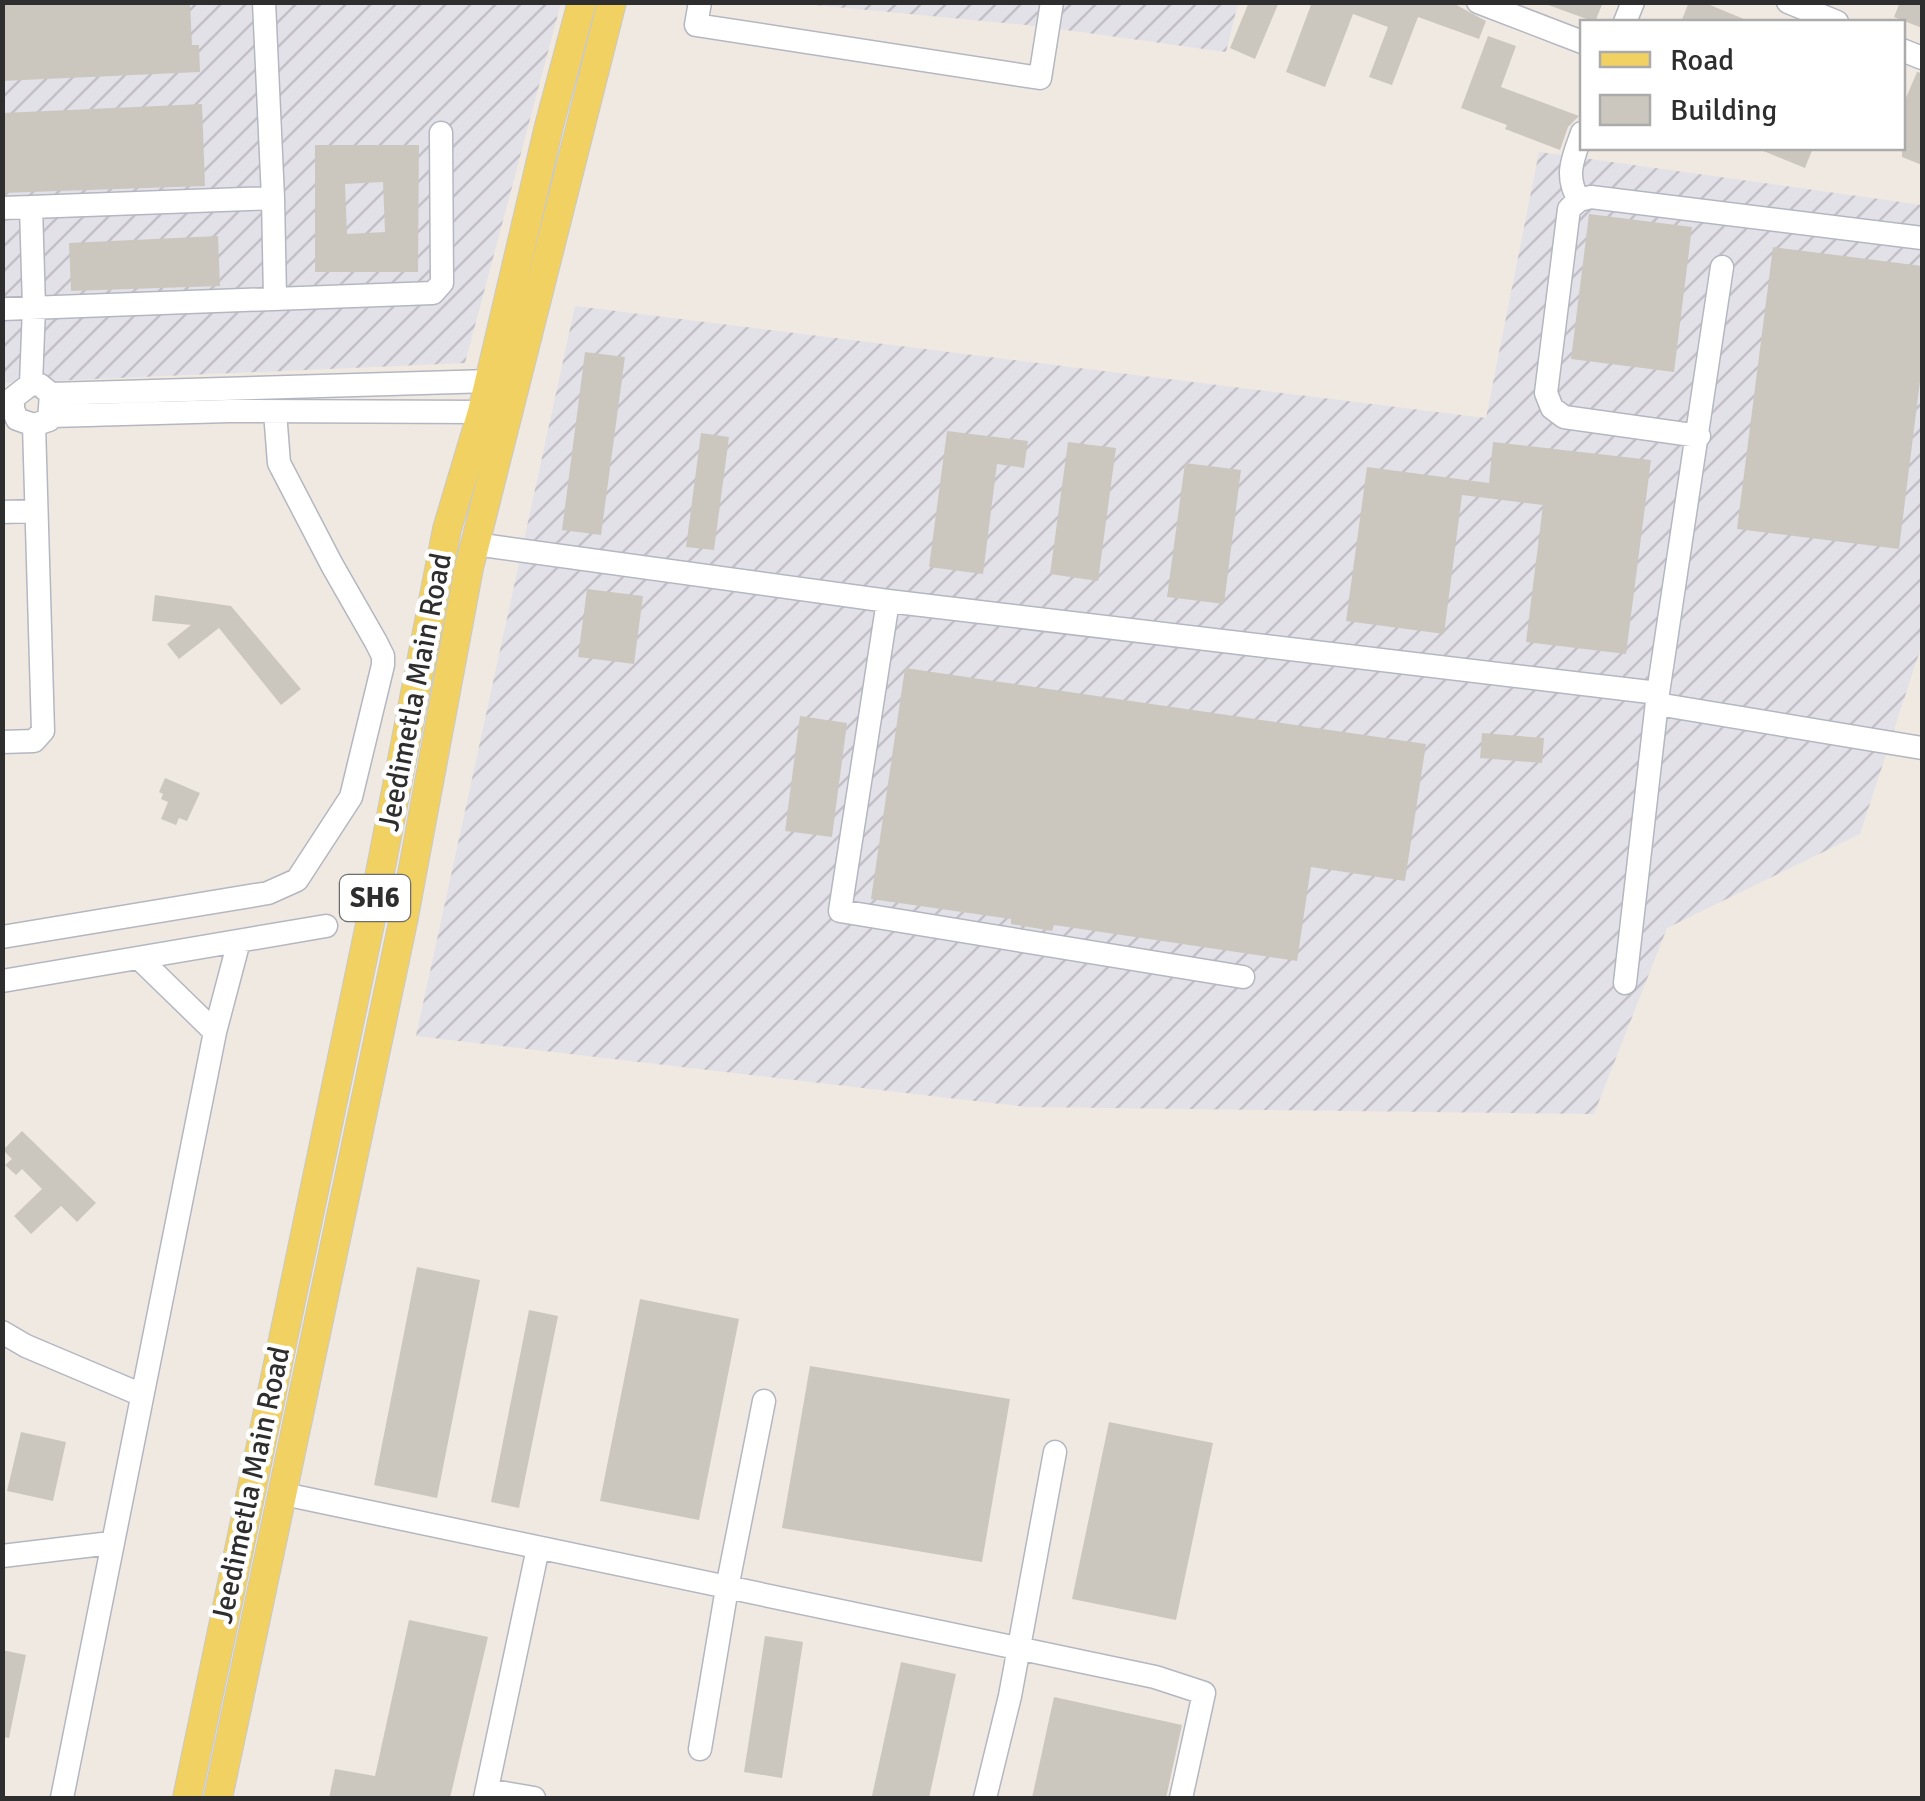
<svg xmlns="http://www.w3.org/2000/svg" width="1925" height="1801" font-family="Signika,sans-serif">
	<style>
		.industrial { fill: url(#industrial-furrows) }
		.building { fill: #cbc7bf; fill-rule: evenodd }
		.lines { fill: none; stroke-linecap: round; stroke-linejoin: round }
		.minor-casing { stroke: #b4b7c1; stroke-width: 25 }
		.major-casing { stroke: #c9c9c9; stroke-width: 30 }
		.minor { stroke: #fff; stroke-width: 22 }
		.major { stroke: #f2d163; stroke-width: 28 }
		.labels { text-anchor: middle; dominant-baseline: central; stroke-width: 9; stroke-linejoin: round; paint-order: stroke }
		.shield { fill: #fff; stroke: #6d6d6d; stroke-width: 2.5 }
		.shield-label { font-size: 28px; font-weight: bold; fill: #2e2e2e }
		.street-label { font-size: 30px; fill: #2e2e2e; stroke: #fff }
	</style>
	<defs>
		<pattern id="industrial-furrows" width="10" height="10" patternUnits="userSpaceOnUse" patternTransform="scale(2.5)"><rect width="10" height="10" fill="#e3e1e8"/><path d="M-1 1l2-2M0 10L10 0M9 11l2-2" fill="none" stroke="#c3c1c7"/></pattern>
	</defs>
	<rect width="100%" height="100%" fill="#efe9e1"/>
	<!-- industrial -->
	<path class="industrial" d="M2,3h559l-96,360 -462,20z
		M793,3h445l-12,49 -189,-26z
		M1539,152l383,53v439l-62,190 -193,94 -73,186 -567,-7 -611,-71 159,-730 911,112z"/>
	<!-- building -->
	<path class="building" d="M2,2h188l2,43h7l1,27 -198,9z
		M1249,2h30l-24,57 -25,-11z
		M1312,2h139l35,19 -7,18 -61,-22 -26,68 -23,-8 19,-50 -35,-13 -28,73 -39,-15z
		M1540,2h63l-8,20z
		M1689,2h14l48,20h-70z
		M1900,2h22v26l-28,-11z
		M1488,36l28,10 -15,41 78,29 -11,11 -8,23 -55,-21 2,-4 -46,-17z
		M1917,72l5,1v92l-20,-8v-50z
		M202,104l3,82 -203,7v-80z
		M315,145h104l-1,127h-103zM383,182l2,50 -38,2 -2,-50z
		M1756,148h57l-8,20z
		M1589,214l103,13 -18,145 -103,-13z
		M218,236l2,50 -149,5 -2,-48z
		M1773,247l149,19v99l-23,184 -162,-20z
		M585,352l40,5 -24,178 -39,-5z
		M947,431l81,10 -4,27 -27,-4 -14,110 -54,-7z
		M701,433l28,4 -15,113 -28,-3z
		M1068,442l48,6 -18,133 -48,-7z
		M1493,442l158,18 -25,194 -100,-12 17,-137 -81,-10 -18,139 -98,-13 21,-154 122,16z
		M1185,463l56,7 -17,134 -57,-7z
		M587,589l56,7 -9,68 -56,-7z
		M155,595l76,11 70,83 -20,16 -62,-77 -40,31 -12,-15 24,-19 -39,-4z
		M905,668l521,76 -21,137 -94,-14 -14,94 -243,-36 -2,6 -41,-7v-5l-140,-20z
		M800,716l47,7 -15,114 -47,-6z
		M1482,733l62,5 -2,25 -62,-5z
		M165,778l35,15 -13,28 -8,-3 -3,7 -15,-6 7,-17 -7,-3 2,-5 -4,-2z
		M22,1131l74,72 -19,19 -16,-16 -30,28 -17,-18 28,-27 -20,-20 -6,6 -11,-10 7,-6 -9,-9z
		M417,1267l63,13 -43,218 -63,-13z
		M640,1299l99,20 -40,201 -99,-19z
		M529,1310l29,6 -39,192 -28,-6z
		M810,1366l200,33 -28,163 -200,-34z
		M1109,1422l104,21 -37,177 -104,-21z
		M21,1432l45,10 -13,59 -46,-10z
		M409,1620l79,17 -38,161h-121l6,-29 40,7z
		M765,1636l38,6 -21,136 -38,-6z
		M2,1650l24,5 -17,83 -7,-1z
		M901,1662l55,12 -27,124 -57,-2z
		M1054,1697l128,28 -16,73h-134z"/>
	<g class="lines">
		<!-- minor casing -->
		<g class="minor-casing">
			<path id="minor" d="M700,2l-4,23 344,53 12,-76
				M1478,2l104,40
				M1788,2l49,20
				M1625,22l8,-20
				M1902,50l20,8
				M273,198l2,100
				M1579,200c-15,-24 -6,-42 3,-67
				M2,208l29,-1
				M2,309l431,-16 9,-10 -1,-150
				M31,384l3,-77 -3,-100 242,-9 -9,-196
				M51,394l-2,26 -15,5 -17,-6 -4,-10v-11l18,-14 9,1 11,9 439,-13
				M52,416l177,-5 253,1
				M1699,436l-135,-19 -12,-9 -6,-15 23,-184 10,-9 12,-3 331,41
				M2,512l33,-1
				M475,544l413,57 770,92
				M888,601l-48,310 403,66
				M1657,704l265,44
				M2,742l32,-1 9,-10 -9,-306
				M2,937l266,-44 29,-13 54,-83 32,-132v-9l-7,-14 -44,-77 -53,-102 -4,-51
				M140,959l75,73
				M2,981l324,-55
				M1625,983l33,-290 64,-426
				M2,1332l24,14 116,49
				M284,1494l871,183 49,16 -23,105
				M2,1556l109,-13
				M700,1749l27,-161 37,-187
				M487,1790l47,8
				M62,1798l153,-766 24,-91
				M485,1798l53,-250
				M985,1798l25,-102 45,-244"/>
		</g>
		<!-- major casing -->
		<g class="major-casing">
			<path id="major" d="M187,1798l182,-869 78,-400 35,-117 67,-286 33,-124
				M218,1798l185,-876 66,-354 143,-566"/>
		</g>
		<!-- minor -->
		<use href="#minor" class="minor"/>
		<!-- major -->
		<use href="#major" class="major"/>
	</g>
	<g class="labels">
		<!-- shield labels -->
		<rect class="shield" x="340" y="875" width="70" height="46" rx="8"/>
		<g class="shield-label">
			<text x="375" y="898">SH6</text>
		</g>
		<!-- street labels -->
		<g class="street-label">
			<text transform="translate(415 692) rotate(-79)">Jeedimetla Main Road</text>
			<text transform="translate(251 1485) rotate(-78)">Jeedimetla Main Road</text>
		</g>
	</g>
	<!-- border -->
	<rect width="1925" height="1801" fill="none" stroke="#2e2e2e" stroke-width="10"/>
	<!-- legend -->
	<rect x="1580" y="20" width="325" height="130" fill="#ffffff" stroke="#ababab" stroke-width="2.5"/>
	<rect x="1600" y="52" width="50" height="15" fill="#f2d163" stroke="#ababab" stroke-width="2.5"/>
	<text x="1670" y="70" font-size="30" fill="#2e2e2e">Road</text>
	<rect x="1600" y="95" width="50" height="30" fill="#cbc7bf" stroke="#ababab" stroke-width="2.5"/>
	<text x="1670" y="120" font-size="30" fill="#2e2e2e">Building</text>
</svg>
